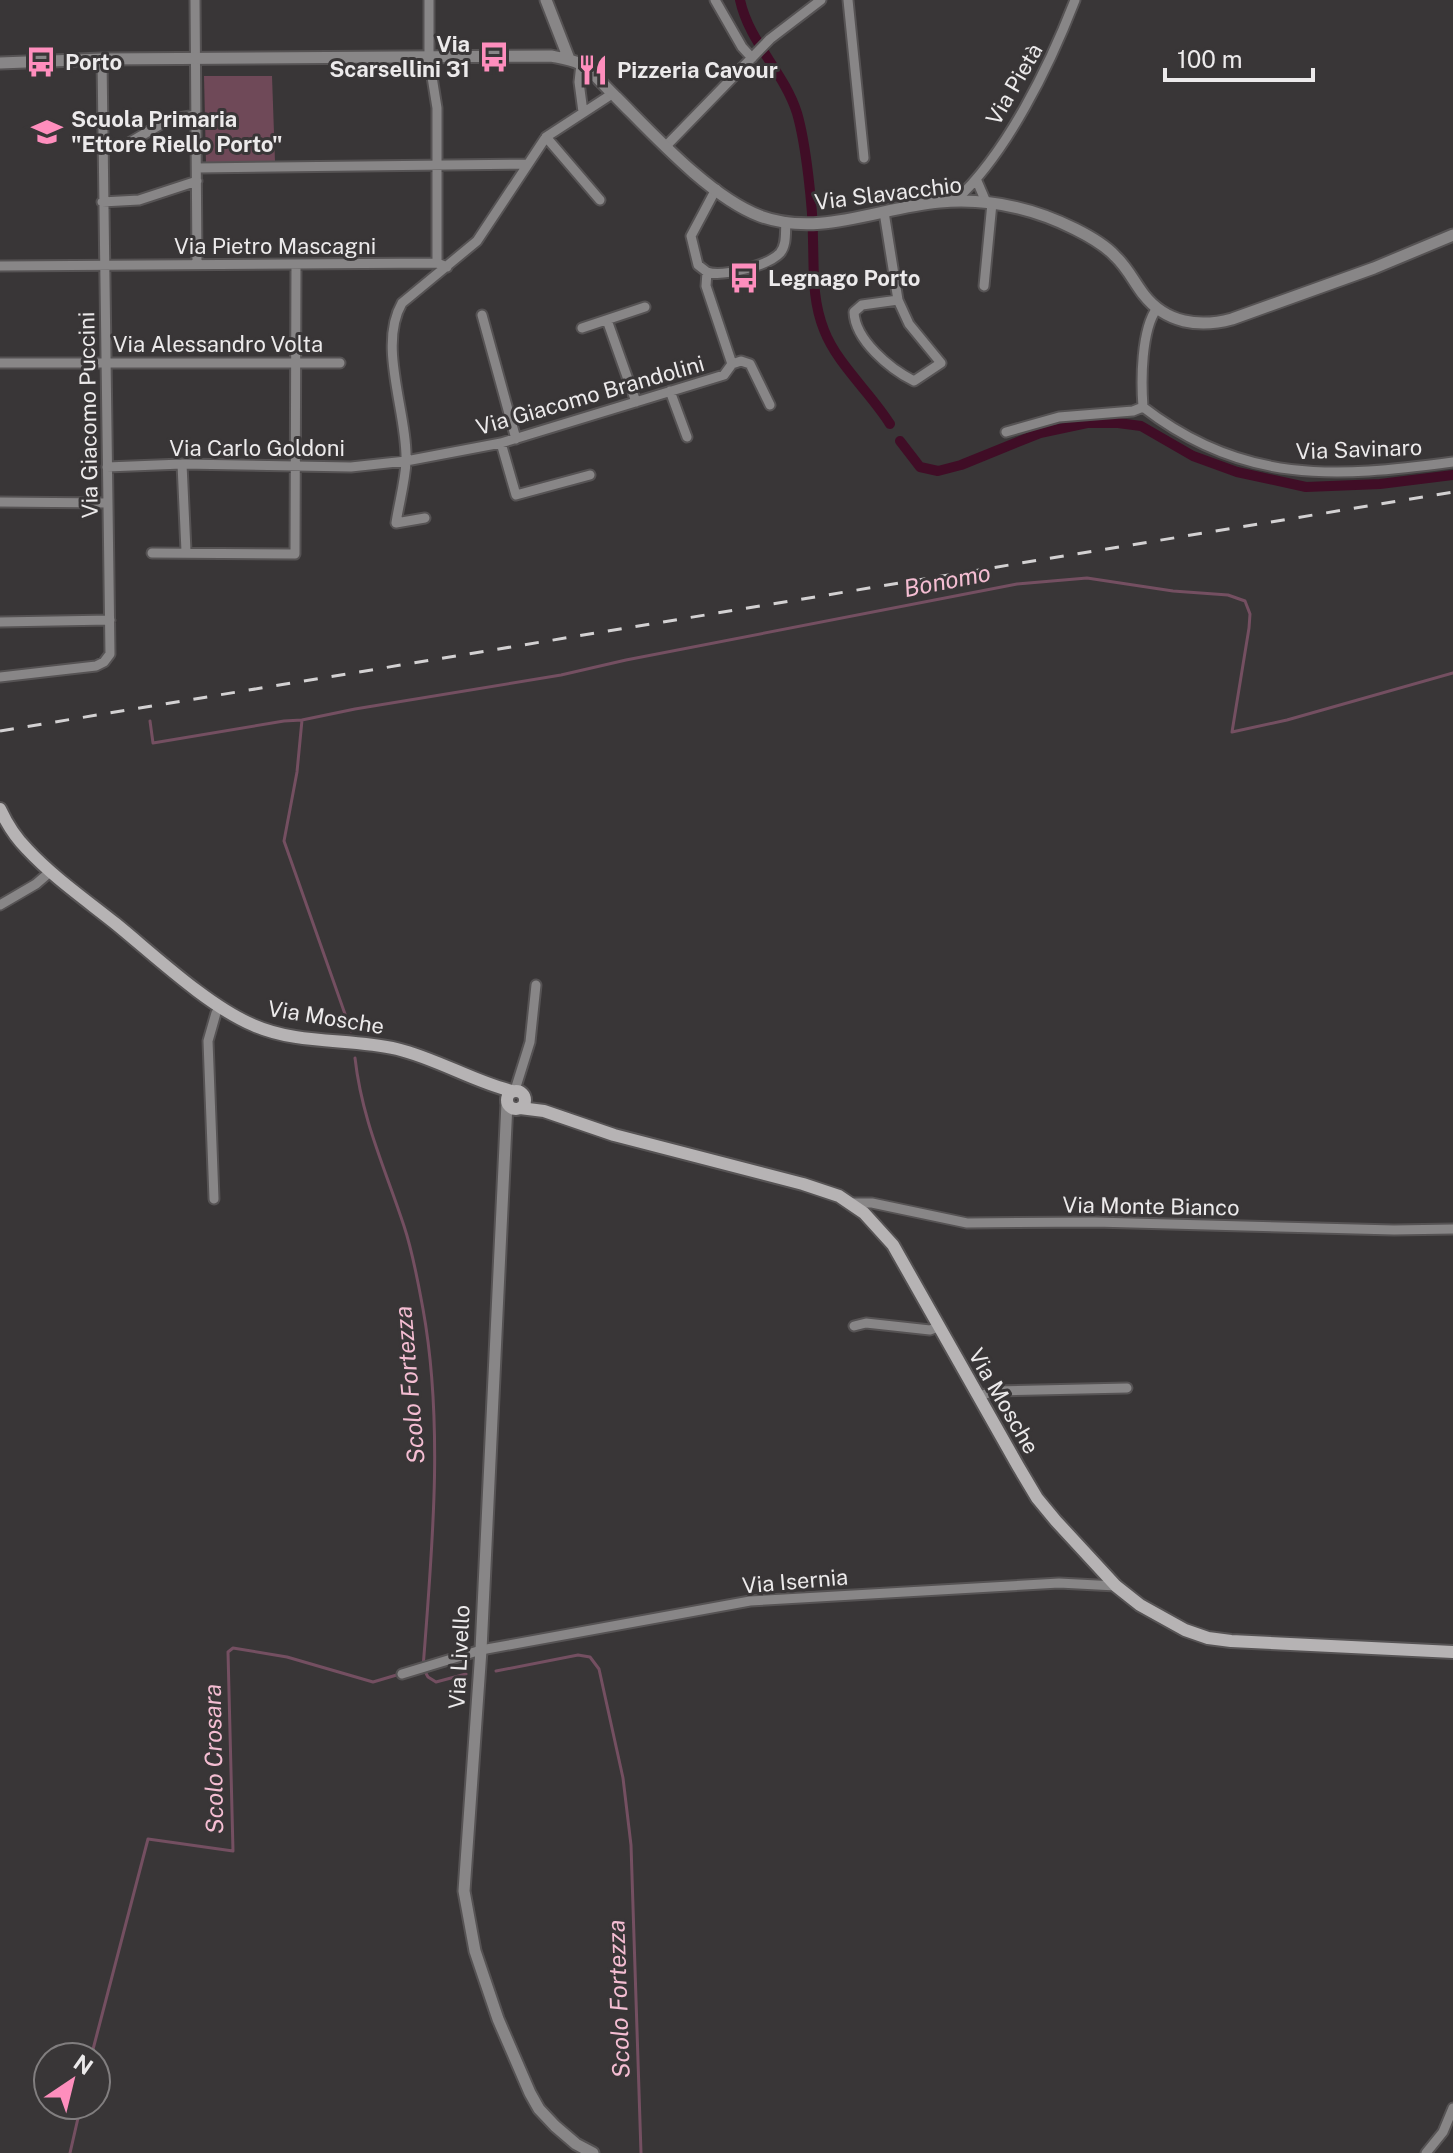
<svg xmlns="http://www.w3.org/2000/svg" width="1453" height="2153" font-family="'Public Sans',sans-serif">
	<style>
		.green { fill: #6f4958 }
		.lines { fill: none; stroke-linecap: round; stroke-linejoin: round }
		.stream { stroke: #744f61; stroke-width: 3 }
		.canal { stroke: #400d26; stroke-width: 10 }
		.minor-casing { stroke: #565354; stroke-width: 13 }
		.tertiary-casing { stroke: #565354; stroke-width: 15 }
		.secondary-casing { stroke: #565354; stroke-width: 16 }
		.minor { stroke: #888687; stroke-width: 9 }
		.tertiary { stroke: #888687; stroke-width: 11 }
		.secondary { stroke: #b6b3b4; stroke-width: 12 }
		.rail { stroke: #d3d1d2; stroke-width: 3; stroke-dasharray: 14 14; stroke-linecap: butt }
		.labels { text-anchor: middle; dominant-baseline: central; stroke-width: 6; stroke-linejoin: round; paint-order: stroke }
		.poi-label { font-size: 22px; font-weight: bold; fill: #eceaeb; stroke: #393637; text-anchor: start }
		.street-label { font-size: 22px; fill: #eceaeb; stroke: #393637 }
		.water-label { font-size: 24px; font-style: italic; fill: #f4bdd2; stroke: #393637 }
	</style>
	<rect width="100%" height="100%" fill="#393637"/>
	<!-- green -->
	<path class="green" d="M204,76h68l3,86 -69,1z"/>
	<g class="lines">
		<!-- stream -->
		<path class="stream" d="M302,720l53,-11 206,-34 65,-15 391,-76 70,-6 86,13 55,4 17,6 5,13 -1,14 -17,104 55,-12 166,-47
			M150,721l3,22 131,-22 18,-1 -5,52 -13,69 67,190
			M355,1058c7,62 30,110 49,168 9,27 14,56 19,83 21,116 9,242 0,359l5,9 8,5 30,-8
			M496,1671l82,-16 12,2 9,12 24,109 8,67 10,308
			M91,2057l57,-218 85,12 -5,-199 5,-4 54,9 86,25 27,-8
			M70,2153l11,-48"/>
		<!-- canal -->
		<path class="canal" d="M740,0c9,42 44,72 57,113 9,31 16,95 16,127 1,31 -1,60 11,90 13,34 46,62 66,94
			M900,441l20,26 18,4 23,-6 79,-32 47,-10h31l23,3 52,30 44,16 69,15 74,-3 73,-9"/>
		<!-- minor casing -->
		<g class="minor-casing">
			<path id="minor" d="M195,0l2,264
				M429,0v58l8,50v155
				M715,0l27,47 10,11
				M848,0l16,158
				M581,64l-2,18 4,30
				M546,137l54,63
				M103,146l19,1 46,-27 28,-5
				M666,146l104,-107 51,-39
				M197,168l330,-4
				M977,181l9,21
				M955,201c52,-48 94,-134 120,-201
				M102,202l37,-2 58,-19
				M884,212l14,88 -36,5 -8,7c1,28 36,57 60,69l27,-18 -32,-39 -11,-24
				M0,266l437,-3 10,4
				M707,272c15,5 61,-6 73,-19 7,-8 5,-21 6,-31
				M984,286l8,-83
				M1157,308c-16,22 -16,73 -14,99 99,77 192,71 310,55
				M482,315l34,124
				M607,320l29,82
				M582,328l63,-21
				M0,363h340
				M732,364l9,-3 9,3 20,41
				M670,391l17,46
				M1006,432l53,-15 74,-6 10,-4
				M501,443l15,52 74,-20
				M182,464l4,87
				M107,467l75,-3 169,3 55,-6 95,-18 223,-68 8,-11 -26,-78 1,-14 -9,-7 -7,-29 25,-47
				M0,502l107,1
				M425,518l-29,5c3,-20 9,-41 10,-61 2,-48 -29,-116 -4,-159l75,-62 69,-104 66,-43
				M152,553l143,1 1,-290
				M0,622l110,-2
				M0,677l96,-11 8,-4 6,-8 -8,-595
				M0,905l36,-21 15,-13
				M515,1090l15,-48 6,-57
				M214,1199l-6,-158 8,-28
				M851,1203h21l95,20 128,-1 299,8 59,-1
				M854,1326l12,-3 64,7 8,-3
				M978,1396l19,-5 130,-3
				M402,1674l79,-24 269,-49 309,-18 57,3
				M1426,2153l17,-21 10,-24"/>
		</g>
		<!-- tertiary casing -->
		<g class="tertiary-casing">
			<path id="tertiary" d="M546,0l23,59
				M0,63l102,-4 449,-3c10,2 20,3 29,8 14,8 24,22 36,33 38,38 94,100 144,119 60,22 120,-9 180,-14 46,-4 93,6 135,27 14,7 29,15 40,27 12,11 19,26 29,39 22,28 55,33 88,24l142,-51 79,-33
				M507,1103l-26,547 -17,241 11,60 23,68 32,74 9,16 16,17 21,18 17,9"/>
		</g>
		<!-- secondary casing -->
		<g class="secondary-casing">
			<path id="secondary" d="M0,809c7,15 15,28 27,40 26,28 59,51 89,75 38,31 92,82 137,101 45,20 97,13 144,24 41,10 77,33 115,42
				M507 1100a9 9 0 1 1 18 0a9 9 0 1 1-18 0Z
				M520,1108l24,3 70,24 189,49 36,12 25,17 29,32 125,221 19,32 19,23 60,65 24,19 45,25 23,8 23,3 222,11"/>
		</g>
		<!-- minor -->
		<use href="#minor" class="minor"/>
		<!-- tertiary -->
		<use href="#tertiary" class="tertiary"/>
		<!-- secondary -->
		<use href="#secondary" class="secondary"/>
		<!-- rail -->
		<path class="rail" d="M0,731l1453,-239"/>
	</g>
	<!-- icons -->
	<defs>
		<g id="bus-bare" transform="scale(2.4)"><path d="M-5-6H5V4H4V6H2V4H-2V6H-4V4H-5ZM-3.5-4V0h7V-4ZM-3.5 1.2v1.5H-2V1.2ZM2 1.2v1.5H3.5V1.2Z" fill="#fe8ebd" stroke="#393637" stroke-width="2.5" paint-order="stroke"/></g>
		<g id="restaurant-bare" transform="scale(2.4)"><path d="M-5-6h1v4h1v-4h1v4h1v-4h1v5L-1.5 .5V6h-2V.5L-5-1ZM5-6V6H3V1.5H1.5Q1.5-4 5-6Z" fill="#fe8ebd" stroke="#393637" stroke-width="2.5" paint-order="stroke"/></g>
		<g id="school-bare" transform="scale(2.4)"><path d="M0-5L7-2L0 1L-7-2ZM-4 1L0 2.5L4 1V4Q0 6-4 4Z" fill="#fe8ebd" stroke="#393637" stroke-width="2.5" paint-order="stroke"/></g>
	</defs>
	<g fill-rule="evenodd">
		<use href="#bus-bare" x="494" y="57"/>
		<use href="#bus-bare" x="41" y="62"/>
		<use href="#restaurant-bare" x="593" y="70"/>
		<use href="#school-bare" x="47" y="132"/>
		<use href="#bus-bare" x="744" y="278"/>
	</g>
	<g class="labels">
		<!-- poi labels -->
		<g class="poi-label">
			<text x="470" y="44" text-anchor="end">Via<tspan x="470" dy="25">Scarsellini 31</tspan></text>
			<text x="65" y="62">Porto</text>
			<text x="617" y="70">Pizzeria Cavour</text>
			<text x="71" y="119">Scuola Primaria<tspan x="71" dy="25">"Ettore Riello Porto"</tspan></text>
			<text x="768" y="278">Legnago Porto</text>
		</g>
		<!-- street labels -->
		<g class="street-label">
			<text transform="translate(1014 84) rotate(-60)">Via Pietà</text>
			<text transform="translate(888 193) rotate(-7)">Via Slavacchio</text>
			<text x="275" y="246">Via Pietro Mascagni</text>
			<text x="218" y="344">Via Alessandro Volta</text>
			<text transform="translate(590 395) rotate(-16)">Via Giacomo Brandolini</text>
			<text transform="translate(88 415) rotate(-91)">Via Giacomo Puccini</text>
			<text x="257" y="448">Via Carlo Goldoni</text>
			<text transform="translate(1359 449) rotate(-2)">Via Savinaro</text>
			<text transform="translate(326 1017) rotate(9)">Via Mosche</text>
			<text transform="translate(1151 1206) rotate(1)">Via Monte Bianco</text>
			<text transform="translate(1004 1401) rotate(60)">Via Mosche</text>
			<text transform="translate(795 1581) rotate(-5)">Via Isernia</text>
			<text transform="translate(459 1657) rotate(-87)">Via Livello</text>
		</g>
		<!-- water labels -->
		<g class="water-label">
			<text transform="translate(947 580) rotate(-11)">Bonomo</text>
			<text transform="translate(409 1385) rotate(-95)">Scolo Fortezza</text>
			<text transform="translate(213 1759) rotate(-91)">Scolo Crosara</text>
			<text transform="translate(618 1999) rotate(-92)">Scolo Fortezza</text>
		</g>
	</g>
	<!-- north arrow -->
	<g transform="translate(72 2081) rotate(35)"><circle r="38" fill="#393637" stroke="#817e7f" stroke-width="2"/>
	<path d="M0-6L14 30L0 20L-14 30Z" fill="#fe8ebd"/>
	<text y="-12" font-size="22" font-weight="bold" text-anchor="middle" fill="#eceaeb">N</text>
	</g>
	<!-- scale -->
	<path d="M1165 68v12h148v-12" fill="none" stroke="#eceaeb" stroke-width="4"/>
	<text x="1177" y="68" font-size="24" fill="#eceaeb" stroke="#393637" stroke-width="6" paint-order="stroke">100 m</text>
</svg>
